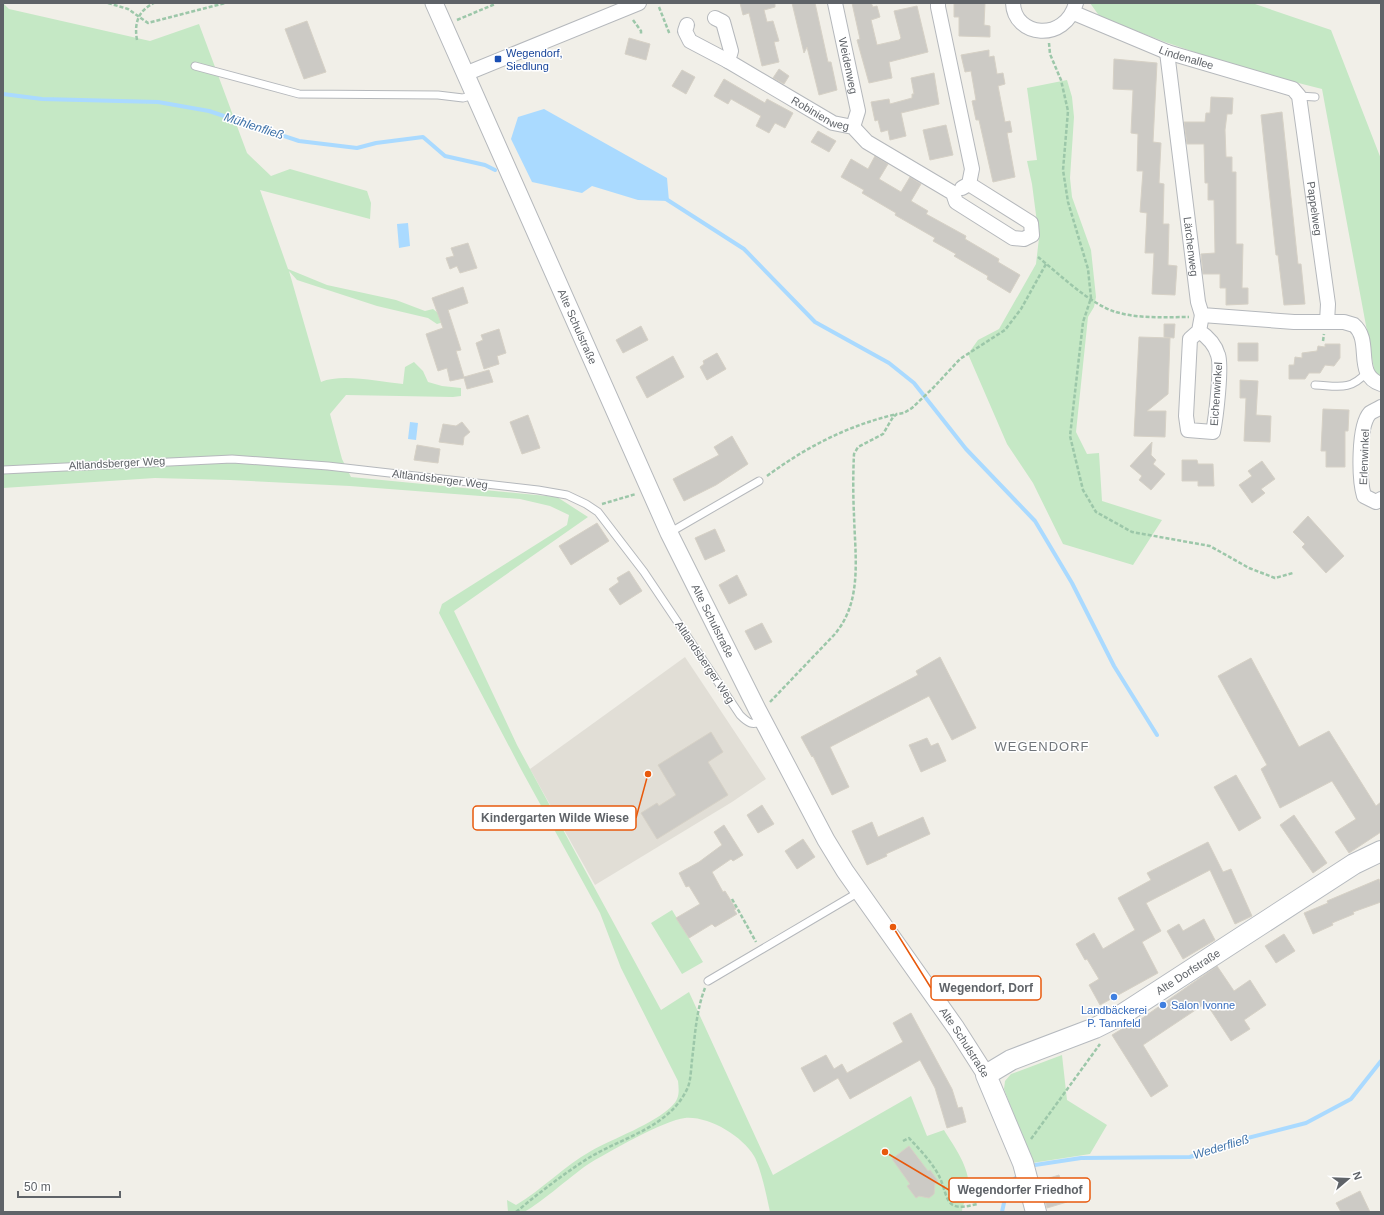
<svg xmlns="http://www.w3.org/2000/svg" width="1384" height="1215" font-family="Arial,sans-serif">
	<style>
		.education { fill: #e1ded6 }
		.green { fill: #c5e8c5 }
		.water { fill: #aadaff }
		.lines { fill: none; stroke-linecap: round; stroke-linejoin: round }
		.stream { stroke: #aadaff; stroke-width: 4 }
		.building { fill: #cccac5; stroke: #d6d1c6 }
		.service-casing { stroke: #b5b8bc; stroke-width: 9 }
		.minor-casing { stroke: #b5b8bc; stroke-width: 16 }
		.tertiary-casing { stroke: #b5b8bc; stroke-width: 19 }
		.secondary-casing { stroke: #b6babf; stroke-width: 22 }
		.path { stroke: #9cc7a9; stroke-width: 2.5; stroke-dasharray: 4 2; stroke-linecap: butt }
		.service { stroke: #fff; stroke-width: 7 }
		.minor { stroke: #fff; stroke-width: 14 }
		.tertiary { stroke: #fff; stroke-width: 17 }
		.secondary { stroke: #fff; stroke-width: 20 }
		.transit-dot { fill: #1a4fb4; stroke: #fff; stroke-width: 1.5 }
		.shop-dot { fill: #3f7fe0; stroke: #fff; stroke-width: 1.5 }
		.labels { text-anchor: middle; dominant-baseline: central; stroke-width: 3; stroke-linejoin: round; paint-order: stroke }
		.transit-label { font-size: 11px; fill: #164399; stroke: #fff; text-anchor: start }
		.street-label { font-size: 11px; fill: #5f6368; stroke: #fff }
		.shop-label { font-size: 11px; fill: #366cbe; stroke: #fff; text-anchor: start }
		.water-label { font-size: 12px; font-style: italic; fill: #4174aa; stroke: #fff }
		.quarter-label { font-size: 13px; letter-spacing: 1px; fill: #70757a; stroke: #fff }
		.leader { fill: none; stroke: #e8590c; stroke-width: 1.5 }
		.callout-dot { fill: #e8590c; stroke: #fff; stroke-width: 1.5 }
		.callout { fill: #fff; stroke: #e8590c; stroke-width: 1.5 }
		.callout-label { font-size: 12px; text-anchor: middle; font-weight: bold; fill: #5f6368 }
	</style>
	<rect width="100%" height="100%" fill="#f1efe8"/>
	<!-- education -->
	<path class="education" d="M685,657l81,122 -34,23 -137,83 -65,-116z"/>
	<!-- green -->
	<path class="green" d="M3,3l6,6 141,32 49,-17 48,129 24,23 19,-7 77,22 4,12 -1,16 -110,-29 28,79 39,16 69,15 29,11 8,-2 5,4 12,7 -13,4 -9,-6 -51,-12 -80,-26 -8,-9 32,111c21,-9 59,0 82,2l2,-17 9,-5 9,9 5,11 14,4 19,2v8l-8,1 -107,-2 -16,19 12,45 9,18 206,20 31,20 -134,94 63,134 144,265 28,-18 84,183 138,-79 16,40 17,-6c11,18 25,36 25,58 0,9 -7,15 -7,24h-192c-3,-14 -9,-44 -16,-56 -12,-20 -45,-40 -69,-38 -20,2 -79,35 -98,47 -12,8 -56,46 -64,47 -5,1 -10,0 -15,0l-1,-12 9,5c27,-16 48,-39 75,-54 23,-13 63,-27 81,-45 8,-8 7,-15 6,-25l-57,-113 -21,-55 -78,-142 -83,-158 3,-9 125,-79 2,-10 -19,-9 -30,-7 -170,-13 -120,-6 -75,-2 -152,10z
		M1090,3h162l79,27 50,129v217l-6,-2 -53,-285 -75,-19 -82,-28 -65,-25z
		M1067,80l5,17 2,20 -4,61 2,19 19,53 5,47 -2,10 -6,10 -12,115 11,22 12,-1 3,48 60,19 -29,45 -70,-21 -30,-61 -26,-39 -39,-90 10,-14 21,-11 37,-65 3,-26 -7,-54 -5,-23 10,-1 -10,-72z
		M672,910l31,52 -21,12 -31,-51z
		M1062,1055l5,45 40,25 -17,29 -58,9 -28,-74 1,-8 6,-7z"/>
	<!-- water -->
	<path class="water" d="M544,109l123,69 2,23 -31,-1 -46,-14 -10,7 -50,-11 -21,-43 7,-22z
		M408,223l2,23 -11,2 -2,-24z
		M410,422l8,1 -2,17 -8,-1z"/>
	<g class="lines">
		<!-- stream -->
		<path class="stream" d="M3,94l39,5 116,3 51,9 90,30 58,7 19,-5 47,-6 22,19 40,9 10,5
			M666,199l78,50 71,73 74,41 25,20 52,66 69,72 37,62 42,83 43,69
			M1035,1165l46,-7 109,-1 46,-16 70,-18 45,-24 30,-38
			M1002,1212l6,-28 10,-8"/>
	</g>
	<!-- building -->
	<path class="building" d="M740,3h35v4l-11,3 3,12 6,-1 6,20 -5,1 5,20 -17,4 -13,-53 -6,2z
		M792,3h23l13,59h3l6,28 -18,5 -12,-48 -3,6z
		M852,3h19l2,4 4,-1 3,11 -9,3 6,25 22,-5 2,-2 -7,-27 23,-5 11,46 -39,10 3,16 -23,5 -12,-43 3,-1z
		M954,3h31l-1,22 6,1v11l-31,-1v-19h-5z
		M307,21l19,51 -22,7 -19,-50z
		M629,38l21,6 -4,16 -21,-6z
		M989,50v7l5,-1 3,18 6,-1 2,11 -7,2 7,36 5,-1 2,11 -5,1 8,44 -22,5 -14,-62h-3l-4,-19 4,-1 -5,-29 -6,1 -4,-17z
		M1114,59l43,4 -4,79 8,1 -2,40 5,1 -1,40h6l-1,41 9,1 -2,29 -23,-1 2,-41h-9l2,-40 -7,-1 3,-41h-6l1,-37 -7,-1 2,-43 -20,-1z
		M779,69l10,7 -5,8 -11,-6z
		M682,70l13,7 -9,17 -14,-8z
		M934,73l5,31 -38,9 5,23 -16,4 -2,-10 -7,2 -3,-12 -3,1 -4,-19 18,-3 1,5 22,-6v-4h2l-3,-16z
		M724,79l41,24 2,-4 26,14 -8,15 -10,-5 -6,10 -13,-7 5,-10 -30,-17 -3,5 -14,-8z
		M1211,97l22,1 -1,16h-5l-2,16 1,27h6v15h4v72h7l-1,44h6v16l-22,1v-17h-6v-14h-17l-2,-20 14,-1 -1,-53h-6v-17h-3l-1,-39h-17l-3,-22h21l1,-9h4z
		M1282,112l16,152h3l4,40 -21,1 -6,-50h-2l-15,-140z
		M946,125l7,30 -23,5 -7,-30z
		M818,131l18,10 -7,11 -18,-10z
		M875,156l13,8 -9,15 22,13 9,-15 11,7 -10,17 17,10 -2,3 40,22 -1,3 34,20 -1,3 22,13 -10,18 -23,-14 1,-3 -34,-20 2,-2 -23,-13 2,-3 -40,-23 1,-2 -34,-20 2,-3 -23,-13 10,-18 17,10z
		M468,243l9,25 -17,5 -3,-7 -7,3 -4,-11 8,-2 -3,-8z
		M463,287l5,16 -20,7 13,40 -5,1 8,26 25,-7 4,12 -26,7 -3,-11 -14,3 -3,-13 -9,3 -12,-37 17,-6 -11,-30z
		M1164,324h11l-1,14 -10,-1z
		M641,326l7,14 -25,13 -7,-13z
		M499,329l7,24 -9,3 2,8 -15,5 -8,-26 7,-3 -2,-5z
		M1139,337l31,1 -2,56 -21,17h19l-1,26 -31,-1z
		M1238,343h20v18h-20z
		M1325,344h15v14l-6,8 -9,-1 -5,8h-11l-4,6h-16v-14h5l1,-8 7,1v-5l15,-2 1,-5 7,1z
		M717,353l9,16 -19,11 -7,-13 4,-3 -1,-3z
		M673,356l11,21 -37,21 -11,-21z
		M1240,380l18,1 -2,34 15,1 -1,26 -26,-1 2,-43h-6z
		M1323,409l26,1 -1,21h-3v36h-19v-16h-5z
		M528,415l12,33 -18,6 -12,-32z
		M462,422l8,10 -6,5 -1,8 -24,-3 4,-18 13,2z
		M732,436l16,28 -32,21 -32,16 -11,-22 46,-24 -5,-8z
		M1152,442l-1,13 5,5 -3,4 12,10 -14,16 -12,-10 3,-4 -12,-10z
		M417,445l23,4 -2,14 -24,-3z
		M1182,460h15l1,4h15l1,22h-16v-5h-16z
		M1262,461l13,18 -14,10 4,4 -13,10 -13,-18 13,-9 -4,-5z
		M1308,516l36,40 -18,17 -24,-26 3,-3 -12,-12z
		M597,523l12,18 -38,24 -12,-19z
		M715,529l10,22 -20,9 -10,-22z
		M629,571l13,20 -22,14 -11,-16 10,-7 -2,-4z
		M737,575l10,20 -18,9 -10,-19z
		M762,623l10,19 -17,8 -10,-19z
		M940,657l36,71 -24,12 -23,-44 -99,51 19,40 -17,8 -19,-39 -1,1 -11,-20 117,-62 -2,-4z
		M1251,658l48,89 30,-16 47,75 5,-4v30l-32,21 -14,-21 21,-13 -24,-38 -52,27 -19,-39 6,-4 -49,-89z
		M711,732l12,20 -15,10 20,33 -71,44 -16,-26 16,-10 2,3 17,-11 -18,-30z
		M927,738l4,8 7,-3 8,18 -25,11 -12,-27z
		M1236,775l25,43 -22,13 -25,-44z
		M762,805l12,19 -16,9 -11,-18z
		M1294,815l33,48 -14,10 -33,-48z
		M923,817l7,17 -44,20 1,2 -20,9 -15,-34 20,-9 6,15z
		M724,825l19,30 -10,6 -2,-2 -19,13 11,20 2,-1 11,18 -2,1 3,4 -22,13 -3,-3 -23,14 -13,-20 24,-14 -11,-18 -3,1 -7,-14 20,-11 23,-17 -8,-13z
		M803,839l12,18 -18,12 -12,-18z
		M1208,842l15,30 8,-3 21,47 -17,8 -25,-54 -64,33 15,28 -19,11 16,31 -58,32 -11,-20 10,-6 -12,-20 -2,1 -9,-16 18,-11 9,16 32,-19 -17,-32 33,-18 -4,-7z
		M1379,879l2,7v16l-28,10 1,2 -22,9 1,2 -20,9 -9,-21 24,-10 -1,-2z
		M1204,919l11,21 -32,19 -16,-28 12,-7 4,7z
		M1284,934l11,17 -19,12 -11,-17z
		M1217,966l17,25 16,-11 16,25 -22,15 6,9 -19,12 -25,-38 -63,42 25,41 -17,11 -39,-62 18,-11 1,2z
		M911,1013l41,76 6,19 4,-1 4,15 -19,6 -12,-40 -15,-28 -70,39 -12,-21 -24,14 -13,-24 25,-13 8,14 8,-5 5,9 56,-31 -10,-19z
		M909,1146l19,25 2,-1 8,11 -3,2 -1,11 -5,4 -10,-2 -3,2 -9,-12 3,-2 -18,-25z
		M1059,1175l8,27 -20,6 -7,-27z
		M1360,1191l10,21h-29l-5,-9z"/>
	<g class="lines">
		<!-- service casing -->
		<g class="service-casing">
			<path id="service" d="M195,66l104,28 139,1 25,3 11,-3
				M1299,96l16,1
				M1315,385c23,1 35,6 51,-12
				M3,470l229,-11 96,7 210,24 29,5 19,9 12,8 46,60 96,143c8,8 12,11 23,6
				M669,533l90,-52
				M708,981l151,-89"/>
		</g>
		<!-- minor casing -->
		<g class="minor-casing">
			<g id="minor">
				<path id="s1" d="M835,3l23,108 -5,16"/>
				<path d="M938,3v4l34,162 -3,15 -7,4"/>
				<path d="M1013,3c1,34 52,40 63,0"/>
				<path id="s2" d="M1074,13l93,39 126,37 6,7 29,208 -1,18"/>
				<path id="s3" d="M715,18l8,4 8,29 -3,10 105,62 20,4 14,15 86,51 3,9 57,36 11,1 8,-4 -1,-12 -62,-39"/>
				<path d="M687,25l-2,6 5,10 38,20"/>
				<path id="s4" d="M1167,52l31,250 4,13 92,7h50l10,3c19,16 -1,50 27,59"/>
				<path d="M465,74l174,-71"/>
				<path d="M1199,331c9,6 16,13 19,24 4,11 -2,63 -5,77l-25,-2 -2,-14 4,-77 9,-8 3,-16"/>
				<path d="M1381,407c-3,2 -8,4 -11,6 -12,13 -11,66 -6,83l12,6 5,-3"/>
			</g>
		</g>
		<!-- tertiary casing -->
		<g class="tertiary-casing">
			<g id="tertiary">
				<path id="s5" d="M434,3l235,530 88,176 69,131 19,31 111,157 30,47"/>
			</g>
		</g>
		<!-- secondary casing -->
		<g class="secondary-casing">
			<g id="secondary">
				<path id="s6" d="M1036,1212l-13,-49 -37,-88 25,-15 84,-32 28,-14 231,-150 27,-13"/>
			</g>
		</g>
		<!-- path -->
		<path class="path" d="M108,3l20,6 20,14 77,-20
			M659,7l11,28
			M457,20l38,-16
			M633,20l8,11v3
			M137,40c-3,-17 1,-29 17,-37
			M1049,43l1,11 11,26 7,31 -5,59 5,32 20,67 3,29 -8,24 -13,114 13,54 13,22 36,20 78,14 39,22 26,10 18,-5
			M1038,257c20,16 53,48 78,55 23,7 50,5 73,5
			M1323,341l1,-7
			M767,476c39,-29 82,-51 130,-62
			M602,504l34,-10
			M770,702l64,-67c29,-33 21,-79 20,-120 -1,-20 -1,-41 0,-61l4,-7 25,-13 10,-17 4,-3 7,-1 8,-5 21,-20 27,-29 45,-29 16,-21 25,-45
			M732,899l24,43
			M1113,1001l1,-4
			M1031,1139l69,-95
			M903,1141l6,-3c11,12 24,25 31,40 4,8 6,24 13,27 7,4 18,0 25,-1
			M516,1212c23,-19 46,-37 71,-53 35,-22 83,-31 101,-72 3,-8 3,-19 4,-27 3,-24 4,-49 13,-72"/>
		<!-- service -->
		<use href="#service" class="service"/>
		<!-- minor -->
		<use href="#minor" class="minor"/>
		<!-- tertiary -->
		<use href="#tertiary" class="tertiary"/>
		<!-- secondary -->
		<use href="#secondary" class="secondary"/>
	</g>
	<!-- markers -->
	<rect class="transit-dot" x="494" y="55" width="8" height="8" rx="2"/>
	<g class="shop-dot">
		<circle cx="1114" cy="997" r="4"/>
		<circle cx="1163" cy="1005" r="4"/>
	</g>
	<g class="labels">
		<!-- transit labels -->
		<g class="transit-label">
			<text x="506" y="53">Wegendorf,<tspan x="506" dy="13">Siedlung</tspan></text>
		</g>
		<!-- street labels -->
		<g class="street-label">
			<text stroke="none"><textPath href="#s2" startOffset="121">Lindenallee</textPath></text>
			<text stroke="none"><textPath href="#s1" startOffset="64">Weidenweg</textPath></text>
			<text stroke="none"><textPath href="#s3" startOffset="156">Robinienweg</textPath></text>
			<text stroke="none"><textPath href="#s2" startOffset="355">Pappelweg</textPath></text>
			<text stroke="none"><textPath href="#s4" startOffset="196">Lärchenweg</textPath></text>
			<text stroke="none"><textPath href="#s5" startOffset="354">Alte Schulstraße</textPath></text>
			<text transform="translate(1216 394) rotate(-86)">Eichenwinkel</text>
			<text transform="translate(1364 457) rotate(-88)">Erlenwinkel</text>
			<text transform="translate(117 463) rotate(-3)">Altlandsberger Weg</text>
			<text transform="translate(440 479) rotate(7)">Altlandsberger Weg</text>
			<text stroke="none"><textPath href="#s5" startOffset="678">Alte Schulstraße</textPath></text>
			<text transform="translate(705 662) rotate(56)">Altlandsberger Weg</text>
			<text stroke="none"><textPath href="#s6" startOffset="374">Alte Dorfstraße</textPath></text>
			<text stroke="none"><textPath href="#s5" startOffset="1170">Alte Schulstraße</textPath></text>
		</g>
		<!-- shop labels -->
		<g class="shop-label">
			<text x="1171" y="1005">Salon Ivonne</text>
			<text x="1114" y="1010" text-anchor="middle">Landbäckerei<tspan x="1114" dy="13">P. Tannfeld</tspan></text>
		</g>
		<!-- water labels -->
		<g class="water-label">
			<text transform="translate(254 126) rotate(18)">Mühlenfließ</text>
			<text transform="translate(1221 1147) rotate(-17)">Wederfließ</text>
		</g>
		<!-- quarter labels -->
		<g class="quarter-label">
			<text x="1042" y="746">WEGENDORF</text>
		</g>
	</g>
	<!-- callouts -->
	<path class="leader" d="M648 774L636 818M893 927L931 988M885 1152L949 1190"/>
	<g class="callout-dot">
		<circle cx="648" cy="774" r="4"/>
		<circle cx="893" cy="927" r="4"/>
		<circle cx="885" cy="1152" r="4"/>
	</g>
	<g class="callout">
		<rect x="473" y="806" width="163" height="24" rx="4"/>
		<rect x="931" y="976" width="110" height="24" rx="4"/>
		<rect x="949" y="1178" width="141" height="24" rx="4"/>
	</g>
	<g class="callout-label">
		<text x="555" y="822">Kindergarten Wilde Wiese</text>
		<text x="986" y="992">Wegendorf, Dorf</text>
		<text x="1020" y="1194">Wegendorfer Friedhof</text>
	</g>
	<!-- border -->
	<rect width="1384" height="1215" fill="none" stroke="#5f6368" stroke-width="8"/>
	<!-- north arrow -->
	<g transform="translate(1348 1179) rotate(71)" stroke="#ffffff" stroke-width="3" paint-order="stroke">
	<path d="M0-3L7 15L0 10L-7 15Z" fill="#5f6368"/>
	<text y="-6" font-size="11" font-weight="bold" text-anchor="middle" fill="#5f6368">N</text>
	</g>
	<!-- scale -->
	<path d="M18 1191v6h102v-6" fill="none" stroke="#5f6368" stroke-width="2"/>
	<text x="24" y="1191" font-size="12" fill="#5f6368" stroke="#ffffff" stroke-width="3" paint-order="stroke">50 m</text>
</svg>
